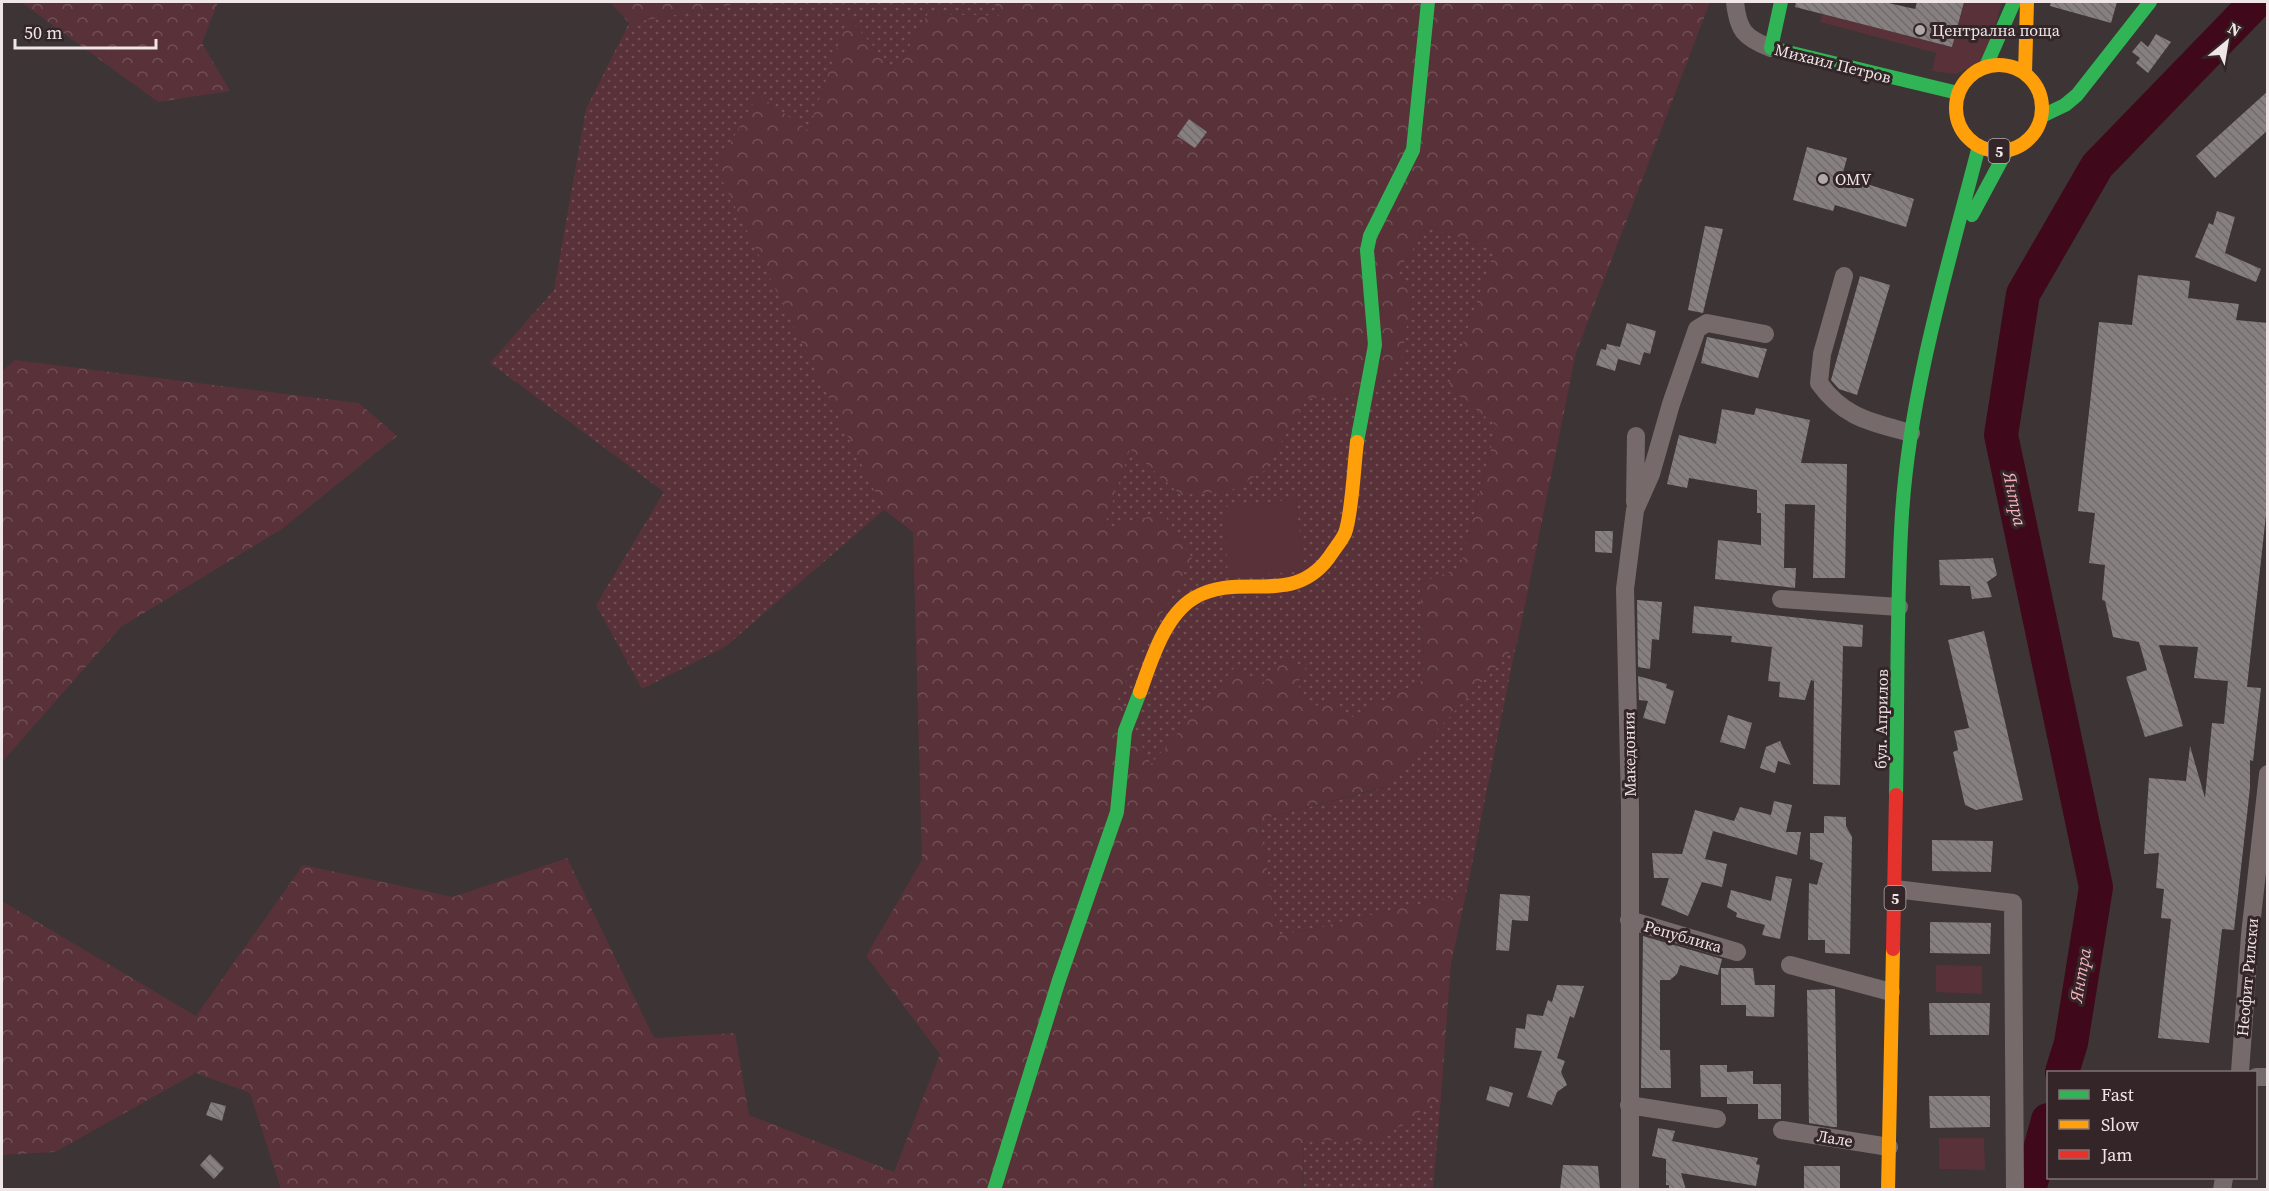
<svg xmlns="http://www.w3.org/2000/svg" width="2269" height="1191" font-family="'Source Serif 4',serif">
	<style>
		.grass { fill: url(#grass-dots) }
		.forest { fill: url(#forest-crowns); fill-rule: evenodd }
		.park { fill: #593139 }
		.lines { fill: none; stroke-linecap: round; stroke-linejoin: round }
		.river { stroke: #3f091b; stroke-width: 34 }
		.building { fill: url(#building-back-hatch) }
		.street { stroke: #766a6b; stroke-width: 18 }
		.fast { stroke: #30b455; stroke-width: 14 }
		.slow { stroke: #ff9f0a; stroke-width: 14 }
		.jam { stroke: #e5322d; stroke-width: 14 }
		.poi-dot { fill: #b1a8a9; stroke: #342628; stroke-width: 2 }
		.labels { text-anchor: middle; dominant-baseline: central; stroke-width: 6; stroke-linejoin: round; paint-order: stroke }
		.shield { fill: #342628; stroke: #b8acae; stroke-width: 1.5 }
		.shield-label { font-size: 15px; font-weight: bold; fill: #f0e6e7 }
		.poi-label { font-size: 16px; fill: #f0e6e7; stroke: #342628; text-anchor: start }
		.street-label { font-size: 16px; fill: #f0e6e7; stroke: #342628 }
		.water-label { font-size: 18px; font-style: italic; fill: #f7b1bd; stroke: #342628 }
	</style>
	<defs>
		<pattern id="grass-dots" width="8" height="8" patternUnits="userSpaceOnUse" patternTransform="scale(1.5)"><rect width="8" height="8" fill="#593139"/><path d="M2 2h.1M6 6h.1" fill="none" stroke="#714f56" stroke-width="1.8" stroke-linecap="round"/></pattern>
		<pattern id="forest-crowns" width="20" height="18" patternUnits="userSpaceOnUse" patternTransform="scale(1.5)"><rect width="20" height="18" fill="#593139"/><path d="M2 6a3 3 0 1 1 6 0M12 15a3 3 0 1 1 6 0" fill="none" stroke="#714f56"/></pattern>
		<pattern id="building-back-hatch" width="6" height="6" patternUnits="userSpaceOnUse" patternTransform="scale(1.5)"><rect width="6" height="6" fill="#878081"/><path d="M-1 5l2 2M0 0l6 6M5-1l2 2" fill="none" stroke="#716b6c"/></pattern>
	</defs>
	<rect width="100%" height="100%" fill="#3c3435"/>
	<!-- grass -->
	<path class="grass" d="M748,2h246l5,14 -71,-2 -33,57 -46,-52 -41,111 -91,38 167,342 -159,137 -83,42 -46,-84 68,-113 -174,-129 64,-73 32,-181 43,-86z
		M1428,227l67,22 -47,138 49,38 -37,143 -40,15 5,96 -78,41 -35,-12 -15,-24 8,-15 -41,13 -30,-13 -83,96 -34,-68 75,-139 -89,-28 27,-81 51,46 83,-24 42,-72 57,-7 49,-97 -14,-24z
		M1516,645l-50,249 -188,42 -19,-116 124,-32z
		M1441,1097l-8,92 -130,1 1,-50h75z"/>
	<!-- forest -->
	<path class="forest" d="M21,2h197l-16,41 28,48 -72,11z
		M610,2h138l-119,21z
		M994,2h716l-134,351 -59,291 -133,143 -125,33 19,116 188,-42 -15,70 -10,133 -62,44 -75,-1 -2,49h-1021l-31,-96 -54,-20 -141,79 -53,3v-254l194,115 107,-151 150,32 114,-39 87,180 81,-5 14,82 145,57 46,-118 -74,-98 56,-96 -9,-328 -29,-22 -168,-342 42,-73 50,35 40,-112 47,53 33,-57 71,2zM1428,227l67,22 -47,138 49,39 -37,142 -40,15 5,96 -78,41 -12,-24 -23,12 -15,-24 9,-15 -21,-9 -21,22 -30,-14 -83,96 -34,-67 75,-139 -29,-45 -60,16 27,-80 51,46 49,-4 34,-20 42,-72 58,-7 36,-24 12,-73 -14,-24z
		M15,360l344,43 38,33 -115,93 -161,98 -119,135v-391z"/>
	<!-- park -->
	<path class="park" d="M1964,2h38l-17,58 -29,14 -24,-3 4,-18 -116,-31 2,-8 130,33z
		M1296,499l8,72 -76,6 -4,-70z
		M1936,965l46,1v28l-46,-2z
		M1939,1138h45l1,32 -46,-1z"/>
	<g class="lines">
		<!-- river -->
		<path class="river" d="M2062,1072l9,-29 25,-156 -95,-452 22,-141 74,-128 159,-164
			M2029,1190l19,-70"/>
	</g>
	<!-- building -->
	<path class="building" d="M1796,2h88l31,7 2,-7h47l-12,45 -157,-40z
		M2051,2h66l-6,21 -61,-17z
		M2156,34l15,8 -23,31 -12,-10 4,-5 -8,-6 9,-11 7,6z
		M2268,91v39l-53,48 -19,-22z
		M1189,119l18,13 -12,16 -18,-12z
		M1807,147l40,11 -5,18 72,23 -8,28 -71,-22 -2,6 -40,-11z
		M2217,211l18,6 -10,36 36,16 -5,13 -61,-25 14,-34 4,2z
		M1705,226l18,3 -20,84 -15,-3z
		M2138,275l52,6 -2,17 51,6 -3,16 32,3v174l-21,190 14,1 -8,73 -3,-1v28l-16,142 -12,-1 -13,114 -51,-5 13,-119 -10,-1 3,-29 -8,-1 3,-35 -15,1 5,-76 37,3 4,-35 15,52 7,-75 12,1 4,-43 -34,-3 4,-31 -39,-2 24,81 -38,11 -19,-60 21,-7 -8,-28 -26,-5 -8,-36 -3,-1 3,-35 -16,-2 6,-50 -17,-2 21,-189 33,3z
		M1860,276l30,9 -33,110 -18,-6 -8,-9z
		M1627,323l29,8 -6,23 -6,-2 -4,13 -22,-6 -3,12 -19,-6 5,-16 5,1 1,-6 13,3z
		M1707,337l60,12 -9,29 -57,-15z
		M1756,408l54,12 -9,43 46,1 -2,114h-32l2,-73 -30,-1 -1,64h12l-1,20 -80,-9 3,-39 43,5v-32h-4v-23l-68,-12 -2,10 -20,-4 12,-49 37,9 6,-35 32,6z
		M1595,531h18l-1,22 -17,-1z
		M1993,558l4,17 -10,7 5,15 -20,2 -2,-13 -30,-1 -1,-25z
		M1637,600l25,2 -3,38 -7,-1 -2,30 -12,-2z
		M1694,606l169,19 -1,22 -19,-1 -3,139 -27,-1 1,-103 -3,-1 -6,20 -26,-3 1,-15 -12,-1 4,-34 -41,-5 1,-6 -40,-3z
		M1984,631l39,169 -47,10 -11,-5 -12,-53 5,-2 -4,-19 15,-3 -21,-88z
		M1638,676l29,8 -1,4 8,3 -9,33 -22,-6 5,-17 -9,-1z
		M1728,715l24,8 -7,26 -25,-7z
		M1780,741l11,24 -13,-4 -3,12 -15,-5 6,-21z
		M1774,801l18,4 -6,27h15l-4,23 -84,-24 -8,28 22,5 -5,23 -20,-5 -14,34 -27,-11 8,-27h-15l-2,-25 30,1 13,-44 39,11 6,-14 31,8z
		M1824,816l22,1v9l6,11 -2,117 -25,-1v-13h-17l1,-57 8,2 6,-22 -13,-4v-26h14z
		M1932,840l61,1 -2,31 -59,-1z
		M1776,876l16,3 -12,60 -18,-4 3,-10 -29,-8 1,-4 -10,-6 4,-17 40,11z
		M1500,894l30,2 -2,25 -16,-1 -3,31 -13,-1z
		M1930,922l61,1 -1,31 -60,-1z
		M1643,936l79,23 -4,16 -38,-10 -3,9 -7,6h-10v70h10l1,38h-30z
		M1721,968h32l2,17h20l-1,32 -28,-1v-11h-25z
		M1557,985l27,1 -10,32 -4,-2 -13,42 8,3 -4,11 6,13 -10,7 -5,13 -25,-8 15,-46 -28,-3 2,-20 9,1 2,-15 16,2 5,-16 4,2z
		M1835,989l2,138h-4l-24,-4 -2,-133z
		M1929,1003h61l-1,32h-59z
		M1700,1065h27v7l26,-1v13h28v35h-23v-15h-31v-7h-26z
		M1490,1086l23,7 -4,14 -23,-7z
		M1929,1096h61v31l-60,1z
		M211,1102l15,4 -4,15 -16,-6z
		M1658,1128l17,3 -3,10 86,17 -2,6 4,1 -4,21 -75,-13 5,17h-17v-5h-3v-26l-14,-3z
		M210,1154l14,14 -10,11 -14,-14z
		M1563,1165l35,1 2,24h-40z
		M1804,1166h36v24h-36z"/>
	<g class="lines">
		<!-- street -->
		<path class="street" d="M1735,2c3,28 9,36 36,46
			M1844,276l-22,78 -3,29c25,35 52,39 92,50
			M1635,502l1,-66
			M1781,599l118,8
			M1895,889l118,14 2,287
			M1629,920l108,32
			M1790,965l101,27
			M2240,1072l10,-137 18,-161
			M2256,1077h12
			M1629,1105l88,14
			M1782,1130l107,17
			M1630,1190v-383l-5,-218 10,-79 16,-36 20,-70 26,-75 10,-6 58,11
			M2222,1190l2,-12"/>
		<!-- fast -->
		<path class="fast" d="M1781,2l-10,46 187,45
			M1986,66l28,-64
			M2042,116l23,-11 12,-10 73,-93
			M1972,215l35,-65
			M1357,442l18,-97 -8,-95 3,-14 43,-86 15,-148
			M1896,795c2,-93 0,-188 6,-281 8,-124 46,-248 77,-368
			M994,1190l65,-210 58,-168 8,-81 15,-39"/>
		<!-- slow -->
		<path class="slow" d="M1956 108a43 43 0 1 1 86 0a43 43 0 1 1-86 0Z
			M2025,73l2,-71
			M1140,692c11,-30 24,-76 54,-94 47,-28 101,12 138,-45 4,-6 10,-13 13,-20 7,-18 9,-69 12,-91
			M1888,1190l5,-241"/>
		<!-- jam -->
		<path class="jam" d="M1893,949l3,-154"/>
	</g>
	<!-- markers -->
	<g class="poi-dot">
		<circle cx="1920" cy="30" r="6"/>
		<circle cx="1823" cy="179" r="6"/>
	</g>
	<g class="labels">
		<!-- shield labels -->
		<g class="shield">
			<rect x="1988.5" y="139" width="21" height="24" rx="4.5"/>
			<rect x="1884.5" y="886" width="21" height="24" rx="4.5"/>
		</g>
		<g class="shield-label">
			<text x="1999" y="151">5</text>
			<text x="1895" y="898">5</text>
		</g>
		<!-- poi labels -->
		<g class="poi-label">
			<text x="1932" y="30">Централна поща</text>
			<text x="1835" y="179">OMV</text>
		</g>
		<!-- street labels -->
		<g class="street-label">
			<text transform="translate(1833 63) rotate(14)">Михаил Петров</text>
			<text transform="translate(1881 719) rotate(-89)">бул. Априлов</text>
			<text transform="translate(1629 754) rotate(-91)">Македония</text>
			<text transform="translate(1683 936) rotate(16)">Република</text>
			<text transform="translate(2247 977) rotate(-85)">Неофит Рилски</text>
			<text transform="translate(1835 1138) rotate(9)">Лале</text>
		</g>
		<!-- water labels -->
		<g class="water-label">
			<text transform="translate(2015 499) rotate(78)">Янтра</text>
			<text transform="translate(2080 975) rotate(-80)">Янтра</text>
		</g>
	</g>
	<!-- border -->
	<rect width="2269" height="1191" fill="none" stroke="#f0e6e7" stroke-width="6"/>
	<!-- legend -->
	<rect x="2047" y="1071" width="210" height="108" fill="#342628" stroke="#7f7374" stroke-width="1.5"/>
	<rect x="2059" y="1090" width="30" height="9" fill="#30b455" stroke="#7f7374" stroke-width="1.5"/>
	<text x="2101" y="1101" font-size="18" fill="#f0e6e7">Fast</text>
	<rect x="2059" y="1120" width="30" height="9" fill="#ff9f0a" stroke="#7f7374" stroke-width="1.5"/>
	<text x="2101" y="1131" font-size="18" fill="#f0e6e7">Slow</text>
	<rect x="2059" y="1150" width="30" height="9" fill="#e5322d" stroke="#7f7374" stroke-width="1.5"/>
	<text x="2101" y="1161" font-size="18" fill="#f0e6e7">Jam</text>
	<!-- north arrow -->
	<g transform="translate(2227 42) rotate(30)" stroke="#342628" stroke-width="4.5" paint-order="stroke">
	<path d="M0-4.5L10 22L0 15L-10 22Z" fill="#f0e6e7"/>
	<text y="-9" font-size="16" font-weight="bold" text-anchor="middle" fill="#f0e6e7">N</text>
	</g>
	<!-- scale -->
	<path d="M15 39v9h141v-9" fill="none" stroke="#f0e6e7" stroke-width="3"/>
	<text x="24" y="39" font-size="18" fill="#f0e6e7" stroke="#342628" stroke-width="4.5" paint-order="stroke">50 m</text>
</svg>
